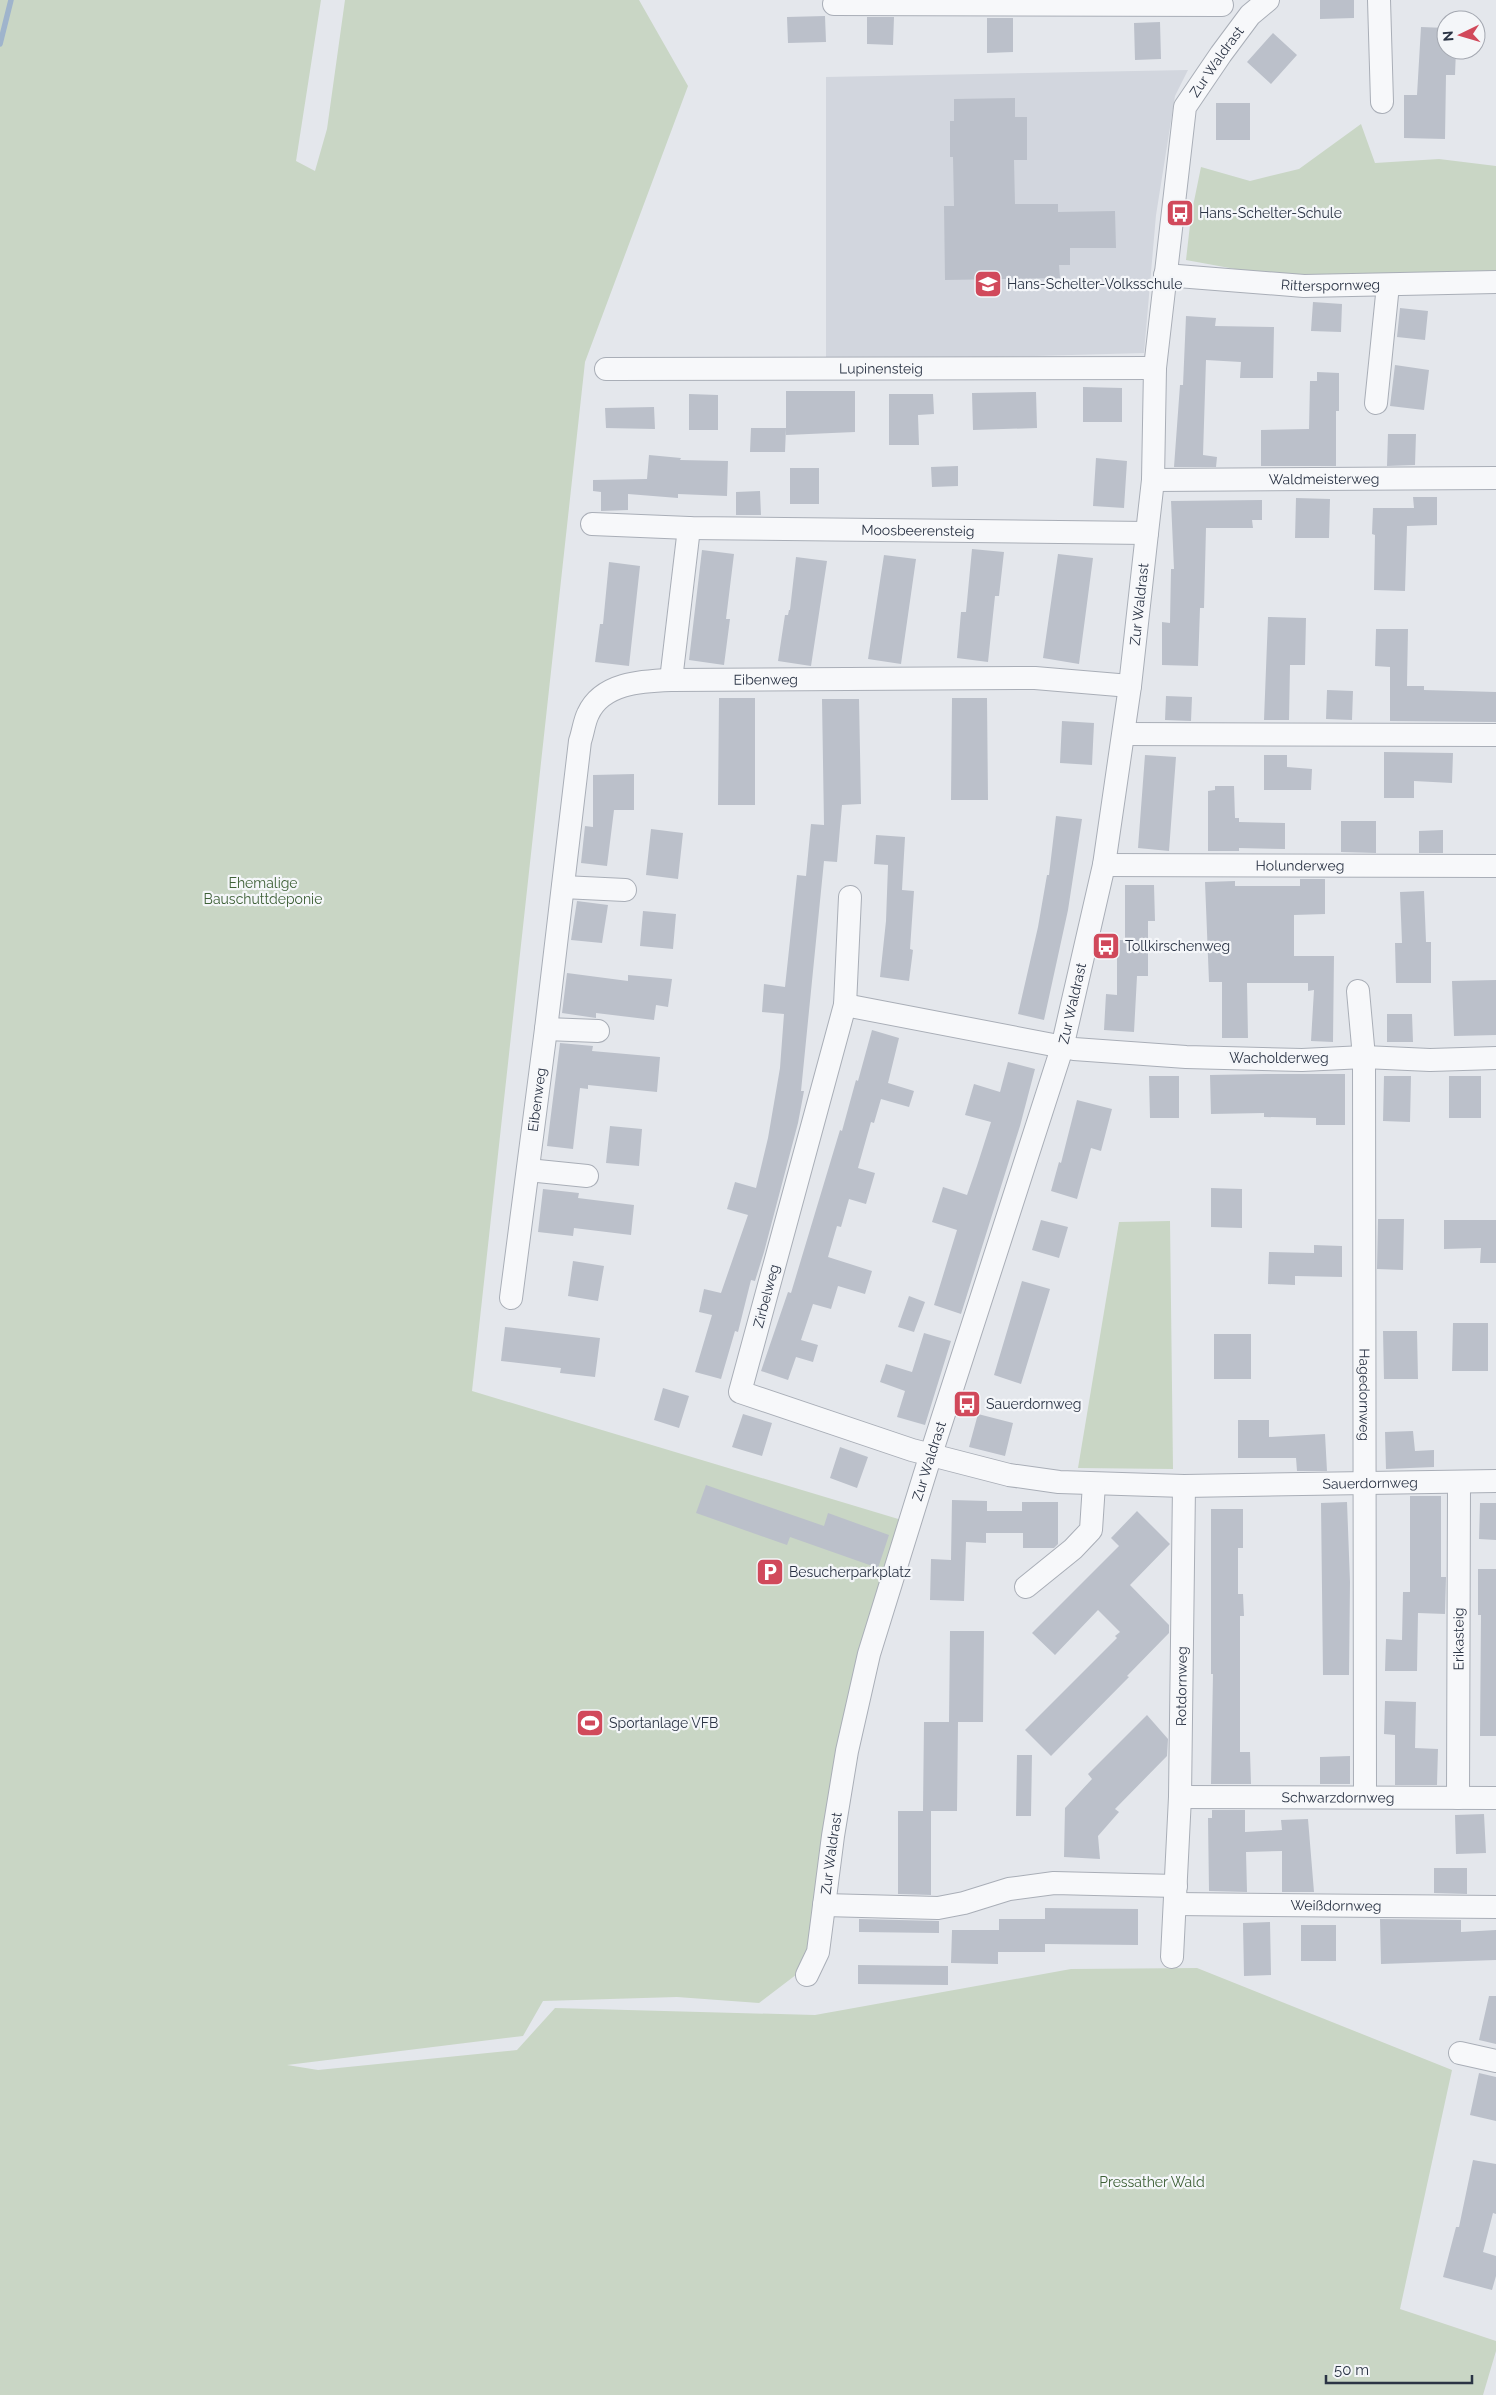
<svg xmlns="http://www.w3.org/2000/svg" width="1496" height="2395" font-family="Raleway,sans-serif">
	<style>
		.built { fill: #d2d6de }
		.green { fill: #c9d6c5 }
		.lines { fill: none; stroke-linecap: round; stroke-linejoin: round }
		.stream { stroke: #9fb4cc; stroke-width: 5.5 }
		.building { fill: #bbc0ca }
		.street-casing { stroke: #a9aeb7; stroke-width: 24 }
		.street { stroke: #f7f8fa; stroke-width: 22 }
		.labels { text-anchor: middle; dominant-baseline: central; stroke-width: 4.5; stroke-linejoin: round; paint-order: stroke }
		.street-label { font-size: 14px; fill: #2b3445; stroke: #f4f6f9 }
		.poi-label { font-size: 14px; fill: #2b3445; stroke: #f4f6f9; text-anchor: start }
		.park-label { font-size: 14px; fill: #3f6138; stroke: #f4f6f9 }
	</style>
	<rect width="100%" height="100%" fill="#e4e7ec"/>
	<!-- built -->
	<path class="built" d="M1188,70l-13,26 -19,119 -12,138 -318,9v-285z"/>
	<!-- green -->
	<path class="green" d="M0,0h321l-25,161 19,10 12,-42 18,-129h294l49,86 -103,276 -113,1029 433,130 -100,447 -46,35 -82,-6 -134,4 -20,35 -236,29 31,5 199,-20 38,-42 260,7 256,-46 126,-1 255,102 -52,239 96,32v10l-13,44h-1483z
		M1361,124l14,39 64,-4 57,7v105l-169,6 -70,-4 -71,-13 5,-44 10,-49 49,14 49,-12z
		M1170,1221l3,248 -95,-1 41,-246z"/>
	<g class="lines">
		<!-- stream -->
		<path class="stream" d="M0,44l11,-44"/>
	</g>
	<!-- building -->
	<path class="building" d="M1320,0h34v18l-34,1z
		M825,16l1,26 -38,1 -1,-26z
		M867,17h27l-1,28 -26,-1z
		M987,18h26v34l-26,1z
		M1160,22l1,37 -26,1 -1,-37z
		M1421,27l25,1v22h10l-1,25h-9l-1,64 -41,-1v-43h13z
		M1273,33l24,22 -26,29 -24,-22z
		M1015,98v19h12v43h-13l1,44h43v8l57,-1 1,37h-46v17h-11l1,13 -115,2 -1,-74h10l-1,-49h-3v-36h4v-22z
		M1216,103h34v37h-34z
		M1313,302l29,2 -1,28 -30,-1z
		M1400,308l28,3 -3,29 -28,-3z
		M1186,316l30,2 -1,8 59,1 -1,51h-33l1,-16 -35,-2 -3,95 14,2 -1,10h-42l6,-82h3z
		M1395,365l34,5 -5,40 -34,-4z
		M1317,372l22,1v38h-3v55h-75v-36l48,-1 1,-48h7z
		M1083,387l39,1v34h-39z
		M786,391h69v41l-69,3z
		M1036,392l1,36 -64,2 -1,-37z
		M689,394l29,1v35h-29z
		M889,394h44l1,20 -16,1 1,30h-30z
		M654,407l1,22 -49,-1 -1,-20z
		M751,428h35l-1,24h-35z
		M1388,434h28l-1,31 -28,1z
		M649,455l32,3 -1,2 48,1 -1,35 -49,-2v4l-50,-4v16l-27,1v-19l-8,-1v-11l54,-1z
		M1096,458l31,3 -3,47 -31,-2z
		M958,466v20l-26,1 -1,-20z
		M790,468h29v36h-29z
		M760,491l1,24h-25v-23z
		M1413,497h24v28l-30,1 -2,65 -31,-1 1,-55 -3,-1 1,-26h41z
		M1296,498l34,1 -1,39h-34z
		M1262,500v20h-10l1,8h-47l-2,80h-4l-2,58 -36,-1v-43l8,1 1,-54h3l-3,-68z
		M972,549l32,3 -5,44h-4l-7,66 -31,-4 4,-46h5z
		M702,550l32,4 -8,65h4l-6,46 -35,-5z
		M1058,554l35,4 -14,106 -36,-6z
		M884,555l32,4 -15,105 -33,-5z
		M796,557l31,4 -16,105 -33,-5 7,-46h3l1,-5h1z
		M609,562l31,4 -11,100 -34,-4 5,-38h3z
		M1268,617l38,1 -1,47h-15l-1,55h-25z
		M1376,629h32l-1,57h17v4l72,2v30l-106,-1v-54l-15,-1z
		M1327,690l26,1 -1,29 -26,-1z
		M1166,696l26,1 -1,24 -26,-1z
		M719,698h36v107h-37z
		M952,698h35l1,102h-37z
		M822,699h37l2,105 -19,1 -5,57 -13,-1 -23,230h3l-6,32 -34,129 -9,29 -4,-1 -13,52 -3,-1 -14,48 -26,-7 17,-57 -13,-3 5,-23 17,4 27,-78 -21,-6 8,-27 21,6 12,-50 12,-70 4,-54 -22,-2 2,-28 21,3 12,-112 9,1 5,-52 13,1z
		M1062,721l32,2 -2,42 -32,-2z
		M1384,752l69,1 -1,30 -38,-2v17h-30z
		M1145,755l31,2 -7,94 -31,-3z
		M1264,755h23v12l25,2 -1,21h-47z
		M634,774v36h-20l-7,56 -26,-3 4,-37 8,1v-52z
		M1215,786h19l1,32h4v4l46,1v26l-46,-1v3h-31v-60l7,-1z
		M1056,816l26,3 -14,91 -24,110 -26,-6 20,-87 9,-52h2z
		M1341,821h35v32l-35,-1z
		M651,829l32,4 -5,46 -32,-4z
		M1443,830v23h-24v-22z
		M876,835l29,2 -3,53 12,1 -4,58 3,1 -4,31 -29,-4 6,-56 2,-56 -14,-1z
		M1300,879h25v35l-31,1v41h40l-1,86 -22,-1 3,-51 -6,1v-8h-61l1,55h-26v-56h-13l-4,-100 30,-1v5h65z
		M1125,885h29l1,36h-7v55h-11l-3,56 -30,-2 2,-36 11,1v-55h8z
		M1424,891l2,51h5v41h-35l-1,-40h7l-2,-51z
		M577,901l31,4 -6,38 -31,-3z
		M643,911l33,3 -3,35 -33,-3z
		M567,973l61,8v-6l44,4 -4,28 -12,-2 -2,15 -58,-7v5l-34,-5z
		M1496,980v55l-42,1 -2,-55z
		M1387,1014h25l1,28h-26z
		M872,1030l27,8 -11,45 26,8 -5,16 -28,-8 -7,24 -3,-1 -13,46 17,5 -9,31 -17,-5 -8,28 -4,-1 -9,31 44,14 -7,23 -27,-8 -7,23 -18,-5 -12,36 17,5 -5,17 -17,-5 -8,23 -27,-9 27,-79 3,1 49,-163 2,1 14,-51 2,1z
		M560,1043l33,3 -1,5 68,6 -3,35 -69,-7v4l-8,-1 -7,61 -26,-3z
		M1008,1062l27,7 -15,57 -59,188 -27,-9 23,-75 -25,-8 11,-35 24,8 10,-29 14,-44 -26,-7 9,-31 26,8z
		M1266,1074h79v51h-29v-7l-52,-1v-4l-53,1 -1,-39z
		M1149,1076h30v42h-29z
		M1384,1076h27l-1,46 -27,-1z
		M1449,1076h32v42h-32z
		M1077,1100l35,9 -11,42 -10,-3 -14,51 -26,-8 8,-29 2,1z
		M610,1126l32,3 -3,37 -33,-3z
		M1211,1188l31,1v39l-31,-1z
		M543,1189l36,4 -1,5 56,7 -3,30 -57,-7 -1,8 -35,-4z
		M1378,1219h26l-1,51 -26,-1z
		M1041,1220l27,7 -9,31 -27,-8z
		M1444,1220h52v43h-16l1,-15 -37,1z
		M1314,1245l28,1v31l-47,-1v9l-27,-1 1,-32 45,1z
		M573,1261l31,5 -6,35 -30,-5z
		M1022,1281l28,8 -29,95 -27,-9z
		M909,1296l16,6 -11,30 -16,-5z
		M1453,1323h35v48h-36z
		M505,1327l95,11 -5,39 -35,-4 1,-5 -60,-7z
		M1383,1331h34l1,48h-34z
		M924,1333l27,8 -26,84 -28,-8 8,-26 -25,-9 6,-18 26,8z
		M1214,1334h37v45h-37z
		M663,1388l26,8 -10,32 -25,-8z
		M743,1414l29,9 -10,33 -30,-9z
		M978,1414l35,9 -8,33 -36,-9z
		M1238,1420h31v17l56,-3 2,37h-30l-1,-13h-58z
		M1413,1431l2,20 19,-1v17l-48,2 -1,-37z
		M840,1447l28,10 -11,31 -27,-10z
		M706,1485l118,41 4,-13 61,22 -11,33 -88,-31 -3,8 -91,-32z
		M1410,1496h31v81h5l-1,37 -27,-1 -1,58h-32l1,-32 16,1 1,-48h7z
		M952,1500l35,1v10h35v-9h36v42l-4,4h-31v-15h-37v10l-20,-1 -2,59 -34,-1 1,-41 20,1z
		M1347,1502l3,80 -1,93h-26l-2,-172z
		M1480,1503h16v37l-17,-1z
		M1211,1509h32v39h-5v46h5l1,22h-4v136h10l1,32h-40l2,-110h-2z
		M1137,1511l33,33 -40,41 39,40v8l-42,43 2,1 -78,79 -26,-26 92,-92 -2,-2 5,-4 -22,-22 -43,45 -23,-22 87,-87 -8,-8z
		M1478,1569h18v167h-16l1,-121h-3z
		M950,1631h34l-1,91h-25l-1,89h-26v84l-33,-1v-83h25l1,-89h25z
		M1385,1701l31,1 -1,46 23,1 -1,36h-42v-50l-11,-1z
		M1147,1715l21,24 -1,17 -52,53 4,3 -21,24 2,23 -36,-2 1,-49 27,-29 -4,-5z
		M1017,1755h15l-1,61h-15z
		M1350,1756v28h-30v-27z
		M1212,1810h33v22l37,-2 -1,-10 27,-1 6,73h-32v-41l-36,1 1,40 -38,-1 -1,-73h4z
		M1484,1814l2,39 -30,1 -1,-39z
		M1434,1868h33v26l-33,-1z
		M1045,1908l93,1v36l-93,-1v8h-47v12l-47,-1 1,-33h47v-11h46z
		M859,1919l80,2v12l-80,-1z
		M1380,1919l81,1v12l35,-2v30l-115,4z
		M1270,1922l1,53 -27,1 -1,-53z
		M1301,1925h35v36h-35z
		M858,1965l90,1v19l-90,-1z
		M1489,1996h7v48l-17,-4z
		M1479,2073l17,4v44l-26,-6z
		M1473,2160l23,4v50l-3,-1 -10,39 13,4v20l-4,14 -49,-13 13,-50h3z"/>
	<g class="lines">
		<!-- street casing -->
		<g class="street-casing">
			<g id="street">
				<path d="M1379,0l3,102"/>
				<path d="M834,4l388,1"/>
				<path id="s1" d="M1165,275l139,11 192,-4"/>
				<path id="s2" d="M606,369l549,-1"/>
				<path d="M1376,403l12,-118"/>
				<path id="s3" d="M1153,480l343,-2"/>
				<path id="s4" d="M592,524l97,4 458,5"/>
				<path d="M671,680l18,-152"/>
				<path d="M1124,734l372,1"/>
				<path id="s5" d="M1104,865l392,1"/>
				<path d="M563,887l62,3"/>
				<path id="s6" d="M1358,991l6,66 1,740"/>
				<path d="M845,1005l5,-108"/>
				<path d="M546,1029l52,2"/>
				<path id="s7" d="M1496,1058l-66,2 -66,-3 -62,3 -116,-3 -112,-8 -229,-44 -105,387 172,58 97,25 50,7 125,4 312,-5"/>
				<path d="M528,1170l59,6"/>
				<path id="s8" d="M511,1298l35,-269 34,-288c3,-8 4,-19 8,-27 14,-31 53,-33 83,-34l364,-2 95,8"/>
				<path d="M1026,1587l47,-38 18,-19 3,-46"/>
				<path id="s9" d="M1180,1797l316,1"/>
				<path id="s10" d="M1458,1798l1,-316"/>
				<path id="s11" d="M1175,1904l321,3"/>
				<path d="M824,1905l114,3 26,-5 45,-14 45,-6 122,3"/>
				<path id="s12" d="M1172,1957l8,-160 4,-311"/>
				<path id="s13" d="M807,1975l11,-23 15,-116 14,-85 22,-97 62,-200 131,-406 42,-183 26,-179 17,-153 6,-53 2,-112 30,-261 36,-53 29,-39 18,-15"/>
				<path d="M1460,2053l36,8"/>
			</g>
		</g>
		<!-- street -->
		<use href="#street" class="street"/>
	</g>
	<!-- icons -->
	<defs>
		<g id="bus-square" transform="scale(1.4375)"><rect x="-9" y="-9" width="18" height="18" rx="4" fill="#d1495b" stroke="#f4f6f9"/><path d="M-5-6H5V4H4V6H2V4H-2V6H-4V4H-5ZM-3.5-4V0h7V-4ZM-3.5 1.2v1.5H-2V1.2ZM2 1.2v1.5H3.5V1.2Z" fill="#fff"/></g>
		<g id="school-square" transform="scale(1.4375)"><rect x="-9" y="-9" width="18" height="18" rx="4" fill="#d1495b" stroke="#f4f6f9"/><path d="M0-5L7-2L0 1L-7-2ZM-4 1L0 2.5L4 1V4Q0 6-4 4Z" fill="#fff"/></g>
		<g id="parking-square" transform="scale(1.4375)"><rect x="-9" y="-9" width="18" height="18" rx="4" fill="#d1495b" stroke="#f4f6f9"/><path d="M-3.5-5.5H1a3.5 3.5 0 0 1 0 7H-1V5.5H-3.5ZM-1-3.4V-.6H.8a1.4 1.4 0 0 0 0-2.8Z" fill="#fff"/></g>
		<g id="stadium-square" transform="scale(1.4375)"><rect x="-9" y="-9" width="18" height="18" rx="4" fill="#d1495b" stroke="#f4f6f9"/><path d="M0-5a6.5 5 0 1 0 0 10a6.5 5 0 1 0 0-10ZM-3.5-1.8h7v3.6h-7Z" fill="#fff"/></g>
	</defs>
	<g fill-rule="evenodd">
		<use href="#bus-square" x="1180" y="213"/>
		<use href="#school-square" x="988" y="284"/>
		<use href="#bus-square" x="1106" y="946"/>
		<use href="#bus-square" x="967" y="1404"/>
		<use href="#parking-square" x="770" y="1572"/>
		<use href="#stadium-square" x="590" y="1723"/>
	</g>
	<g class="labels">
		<!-- street labels -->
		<g class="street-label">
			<text stroke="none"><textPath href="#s13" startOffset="1970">Zur Waldrast</textPath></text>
			<text stroke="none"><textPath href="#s1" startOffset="166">Ritterspornweg</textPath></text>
			<text stroke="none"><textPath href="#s2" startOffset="275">Lupinensteig</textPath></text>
			<text stroke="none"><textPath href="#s3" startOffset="171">Waldmeisterweg</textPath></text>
			<text stroke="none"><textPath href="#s4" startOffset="326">Moosbeerensteig</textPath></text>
			<text stroke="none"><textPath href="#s13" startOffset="1415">Zur Waldrast</textPath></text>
			<text stroke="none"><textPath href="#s8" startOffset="779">Eibenweg</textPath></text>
			<text stroke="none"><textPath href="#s5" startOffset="196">Holunderweg</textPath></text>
			<text stroke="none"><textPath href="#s13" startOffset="1010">Zur Waldrast</textPath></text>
			<text x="1279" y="1058">Wacholderweg</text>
			<text stroke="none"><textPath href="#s8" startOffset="200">Eibenweg</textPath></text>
			<text transform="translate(766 1296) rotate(-75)">Zirbelweg</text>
			<text stroke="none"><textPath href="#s6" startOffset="404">Hagedornweg</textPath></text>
			<text stroke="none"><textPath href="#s13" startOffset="530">Zur Waldrast</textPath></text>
			<text stroke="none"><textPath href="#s7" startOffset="1700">Sauerdornweg</textPath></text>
			<text stroke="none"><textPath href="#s10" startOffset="159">Erikasteig</textPath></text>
			<text stroke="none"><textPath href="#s12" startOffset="271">Rotdornweg</textPath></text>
			<text stroke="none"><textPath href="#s9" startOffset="158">Schwarzdornweg</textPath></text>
			<text stroke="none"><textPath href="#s13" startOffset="125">Zur Waldrast</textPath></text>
			<text stroke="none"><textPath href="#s11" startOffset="161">Weißdornweg</textPath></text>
		</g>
		<!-- poi labels -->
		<g class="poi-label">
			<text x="1199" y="213">Hans-Schelter-Schule</text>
			<text x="1007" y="284">Hans-Schelter-Volksschule</text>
			<text x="1125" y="946">Tollkirschenweg</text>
			<text x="986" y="1404">Sauerdornweg</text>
			<text x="789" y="1572">Besucherparkplatz</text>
			<text x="609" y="1723">Sportanlage VFB</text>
		</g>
		<!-- park labels -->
		<g class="park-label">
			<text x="263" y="883">Ehemalige<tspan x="263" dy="16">Bauschuttdeponie</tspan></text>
			<text x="1152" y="2182">Pressather Wald</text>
		</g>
	</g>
	<!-- north arrow -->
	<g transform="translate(1461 35) rotate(265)"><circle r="24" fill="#f4f6f9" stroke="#a4a8b1"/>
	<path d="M0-4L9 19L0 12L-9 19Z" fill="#d1495b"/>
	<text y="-8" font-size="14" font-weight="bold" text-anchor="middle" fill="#2b3445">N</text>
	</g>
	<!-- scale -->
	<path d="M1326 2375v8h146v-8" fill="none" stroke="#2b3445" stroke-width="2.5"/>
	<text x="1334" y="2375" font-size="15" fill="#2b3445" stroke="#f4f6f9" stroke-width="4" paint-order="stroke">50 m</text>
</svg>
